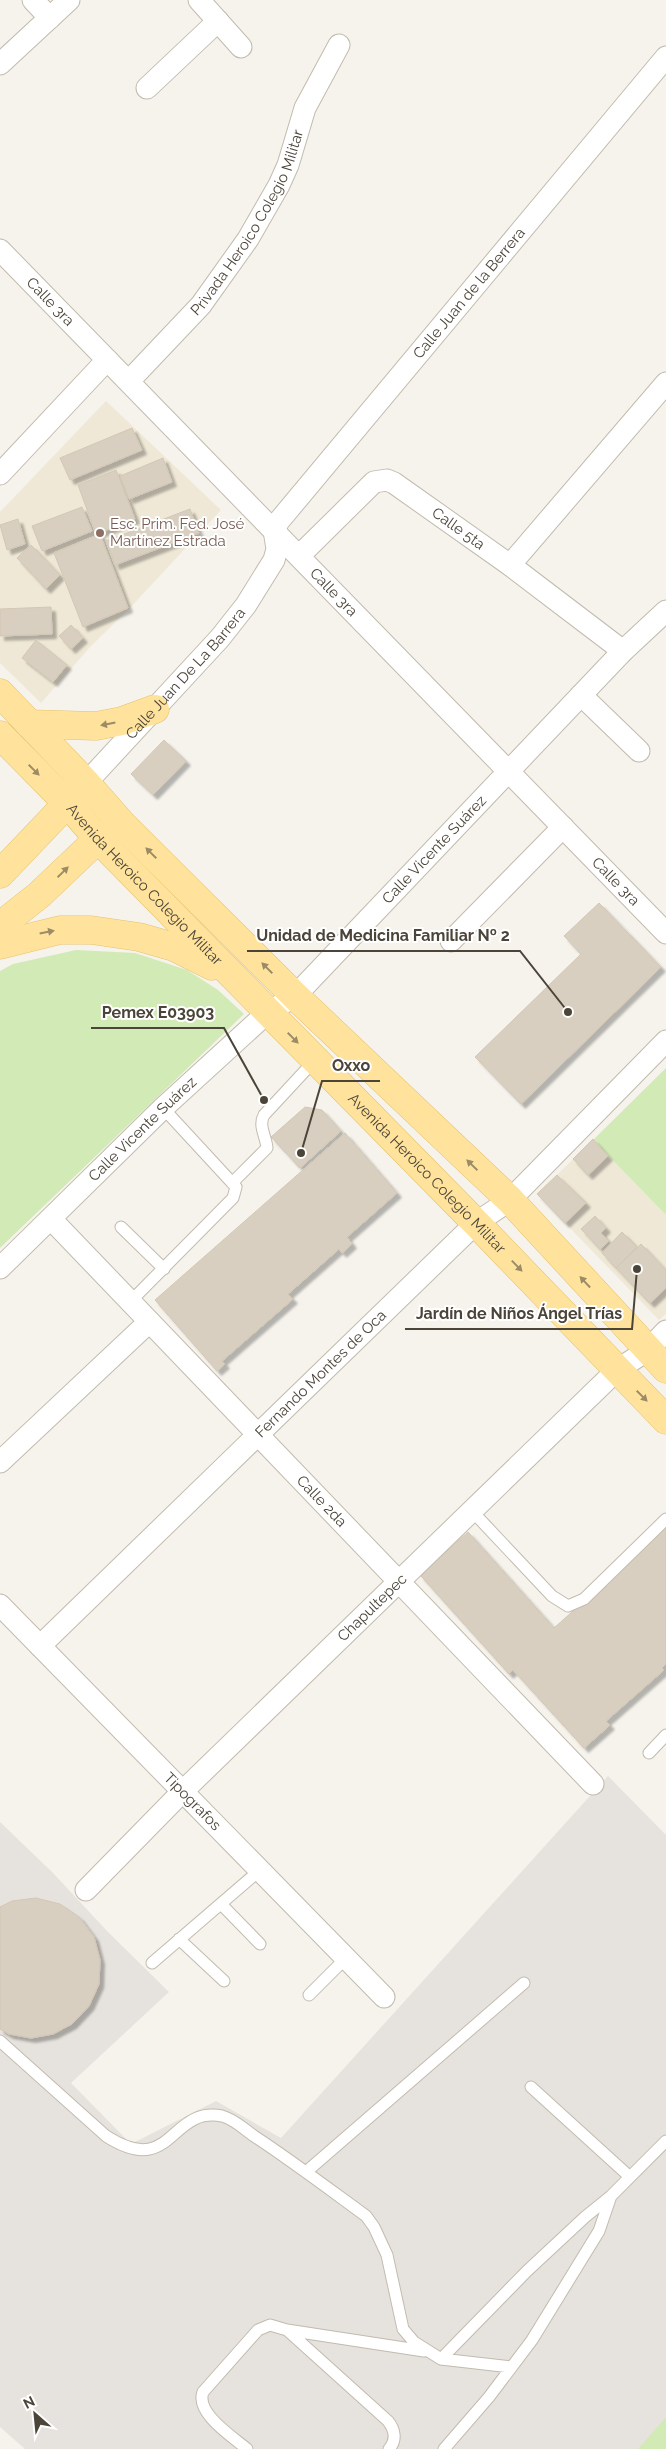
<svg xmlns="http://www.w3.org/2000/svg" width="666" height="2449" font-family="Raleway,sans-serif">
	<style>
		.industrial { fill: #e6e2dd }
		.education { fill: #efe8d6 }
		.green { fill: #d2eab5 }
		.building { fill: #d8cfc1; stroke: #d3c7b4; filter: url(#shadow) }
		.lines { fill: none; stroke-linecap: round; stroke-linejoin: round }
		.lane-casing { stroke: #c2bbae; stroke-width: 13 }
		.street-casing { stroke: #c2bbae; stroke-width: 23 }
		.primary-casing { stroke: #e6c16a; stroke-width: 29 }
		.lane { stroke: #fff; stroke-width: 11 }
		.street { stroke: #fff; stroke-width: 21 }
		.primary { stroke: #ffe39c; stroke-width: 28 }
		.oneway { fill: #9c8c66 }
		.education-dot { fill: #8d6e63; stroke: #fff; stroke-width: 2 }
		.labels { text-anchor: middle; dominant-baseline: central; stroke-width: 4; stroke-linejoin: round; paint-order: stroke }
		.street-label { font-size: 15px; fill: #4b4439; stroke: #fff }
		.education-label { font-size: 15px; fill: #785e54; stroke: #fff; text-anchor: start }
		.leader { fill: none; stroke: #4b4439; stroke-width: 2 }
		.callout-dot { fill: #4b4439; stroke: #fff; stroke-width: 2 }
		.callout-label { font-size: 16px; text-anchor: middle; font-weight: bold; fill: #4b4439; stroke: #fff; stroke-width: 4; stroke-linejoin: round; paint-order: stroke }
	</style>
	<defs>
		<filter id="shadow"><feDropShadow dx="4.5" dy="4.5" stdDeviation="1" flood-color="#0004"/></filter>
	</defs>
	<rect width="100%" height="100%" fill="#f6f3ec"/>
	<!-- industrial -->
	<path class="industrial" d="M608,1776l58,59v614h-641l-25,-22v-605l53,51 55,59 61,60 -98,91 60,61 85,-43 65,37z"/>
	<!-- education -->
	<path class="education" d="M106,401l115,109 -92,99 -38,37 -50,57 -41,-40v-151z
		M593,1140l73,75v99l-7,6 -122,-126z"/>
	<!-- green -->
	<path class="green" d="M76,950l59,3 52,17 31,20 26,24 -244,234v-277l13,-7z
		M666,1068v147l-73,-75z
		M666,2417v32h-28z"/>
	<!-- building -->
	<path class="building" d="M132,428l10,22 -72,30 -10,-22z
		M163,458l9,24 -43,17 -9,-23z
		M116,470l19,49 -39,15 -18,-49z
		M82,507l10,24 -50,20 -10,-25z
		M190,509l9,24 -84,32 -9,-24z
		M18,519l7,25 -18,6 -7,-25z
		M100,534l28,74 -45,19 -29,-74z
		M31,545l29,30 -14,14 -29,-31z
		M51,607l1,27 -52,2v-27z
		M71,625l12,13 -12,11 -12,-13z
		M36,640l31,25 -14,17 -31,-24z
		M164,740l22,21 -33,34 -22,-21z
		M599,903l62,64 -140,137 -46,-47 106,-103 -17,-18z
		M305,1107l17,3 19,21 -41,37 -29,-31z
		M345,1133l52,60 -50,44 5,7 -10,9 -3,-4 -51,45 5,5 -71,62 3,3 -8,7 -62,-71z
		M593,1139l15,17 -20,19 -15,-16z
		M557,1175l29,28 -21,20 -28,-29z
		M595,1216l11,12 -5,5 8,8 -9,8 -19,-20z
		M622,1232l15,15 -21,21 -14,-15z
		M641,1244l25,26v18l-16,15 -34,-35z
		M666,1528v136l-4,4 2,2 -58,51 4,4 -26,23 -71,-78 -4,4 -89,-99 48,-43 86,96z
		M36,1898l24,6 19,13 15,20 6,23 -1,24 -10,22 -17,18 -19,10 -22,4 -22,-4 -9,-5v-122l12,-6z"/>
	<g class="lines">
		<!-- lane casing -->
		<g class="lane-casing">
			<path id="lane" d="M232,1183l35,-35c-1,-12 -9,-22 -3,-33l51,-55
				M121,1227l43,42
				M130,1302l103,-104 3,-11 -73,-79
				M472,1511l80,85 16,10 16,-7 82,-80
				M649,1753l17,-18
				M221,1904l39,40
				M179,1939l45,42
				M152,1963l108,-93
				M309,1995l37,-37
				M0,2041l106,95c67,43 63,-30 116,-20 12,3 22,13 32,20 38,25 75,53 112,80l8,11 13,28 16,74 11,13 27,17 86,-88 58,-54 26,-21
				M531,2087l99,90
				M306,2172l218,-189
				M287,2330l137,21
				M441,2359l70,8
				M247,2449c-14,-12 -52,-36 -44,-57l55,-62 12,-5 17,5 101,91c7,9 9,19 1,28
				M444,2449l45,-52 43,-57 67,-109 12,-35 55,-55"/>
		</g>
		<!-- street casing -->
		<g class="street-casing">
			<g id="street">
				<path d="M33,0l17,18"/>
				<path d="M199,0l42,47"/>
				<path d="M0,64l69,-64"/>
				<path d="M147,88l71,-67"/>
				<path id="s1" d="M0,250l666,683"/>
				<path id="s2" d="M129,381l72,-76 47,-66 31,-54 9,-20 17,-57 34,-63"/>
				<path d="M0,474l107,-114"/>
				<path id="s3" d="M299,556l75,-74 13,-2 7,3 116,82 113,86"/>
				<path d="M510,565l156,-182"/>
				<path d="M581,695l58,56"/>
				<path id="s4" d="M86,783l134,-145 26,-33 28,-45 3,-11 -3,-19 5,-9 387,-464"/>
				<path d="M451,941l112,-114"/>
				<path id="s5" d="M51,1219l542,565"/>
				<path id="s6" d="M0,1268l163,-160 104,-95 28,-17 328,-345 43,-40"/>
				<path d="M0,1462l149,-140"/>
				<path id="s7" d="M0,1605l384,392"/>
				<path id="s8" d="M40,1646l436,-423 34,-23 156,-159"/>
				<path id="s9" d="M86,1890l97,-99 434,-421 31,-20 18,-19"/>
			</g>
		</g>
		<!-- primary casing -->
		<g class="primary-casing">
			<g id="primary">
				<path d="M0,693l86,90 37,42 172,171 215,204 156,169"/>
				<path d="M29,724l67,2 26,-5 33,-12"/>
				<path id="s10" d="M0,735l68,69 30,35 378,384 190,197"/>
				<path d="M0,874l80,-84"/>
				<path d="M0,926l39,-31 59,-56 15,-8"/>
				<path d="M0,945l60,-15h31l48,7 35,10 38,19"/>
			</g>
		</g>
		<!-- lane -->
		<use href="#lane" class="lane"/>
		<!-- street -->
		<use href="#street" class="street"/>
		<!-- primary -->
		<use href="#primary" class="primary"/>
	</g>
	<!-- one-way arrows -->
	<defs><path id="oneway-solid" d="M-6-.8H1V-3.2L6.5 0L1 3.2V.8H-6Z" transform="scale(1.25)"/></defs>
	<g class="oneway">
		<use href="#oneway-solid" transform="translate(108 724) rotate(169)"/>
		<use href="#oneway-solid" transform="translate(34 770) rotate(45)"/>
		<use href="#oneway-solid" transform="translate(151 853) rotate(-135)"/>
		<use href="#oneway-solid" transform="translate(63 872) rotate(-44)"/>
		<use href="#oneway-solid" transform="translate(47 932) rotate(-11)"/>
		<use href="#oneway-solid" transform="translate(267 968) rotate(-135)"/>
		<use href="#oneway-solid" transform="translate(293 1038) rotate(45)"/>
		<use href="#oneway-solid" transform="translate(472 1165) rotate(-136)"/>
		<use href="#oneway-solid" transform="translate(517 1266) rotate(46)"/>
		<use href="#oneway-solid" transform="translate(585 1282) rotate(-133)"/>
		<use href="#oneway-solid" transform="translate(642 1396) rotate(45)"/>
	</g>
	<!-- markers -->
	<circle class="education-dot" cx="100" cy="533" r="5"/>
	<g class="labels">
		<!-- street labels -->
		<g class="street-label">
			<text stroke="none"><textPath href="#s2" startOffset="200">Privada Heroico Colegio Militar</textPath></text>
			<text stroke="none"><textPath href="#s4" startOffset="630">Calle Juan de la Berrera</textPath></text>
			<text stroke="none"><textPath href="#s1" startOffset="72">Calle 3ra</textPath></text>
			<text stroke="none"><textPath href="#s3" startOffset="205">Calle 5ta</textPath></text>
			<text stroke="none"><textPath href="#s1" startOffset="478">Calle 3ra</textPath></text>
			<text stroke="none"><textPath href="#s4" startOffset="148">Calle Juan De La Barrera</textPath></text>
			<text stroke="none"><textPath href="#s6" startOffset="604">Calle Vicente Suárez</textPath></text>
			<text stroke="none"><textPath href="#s1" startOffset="882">Calle 3ra</textPath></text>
			<text stroke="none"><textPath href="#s10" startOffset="208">Avenida Heroico Colegio Militar</textPath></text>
			<text stroke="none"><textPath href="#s6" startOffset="199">Calle Vicente Suárez</textPath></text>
			<text stroke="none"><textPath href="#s10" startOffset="612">Avenida Heroico Colegio Militar</textPath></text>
			<text stroke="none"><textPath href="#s8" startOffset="391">Fernando Montes de Oca</textPath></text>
			<text stroke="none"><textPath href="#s5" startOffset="391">Calle 2da</textPath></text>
			<text stroke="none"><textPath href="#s9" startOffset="402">Chapultepec</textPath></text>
			<text stroke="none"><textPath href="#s7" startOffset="275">Tipografos</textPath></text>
		</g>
		<!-- education labels -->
		<g class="education-label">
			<text x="110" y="524">Esc. Prim. Fed. José<tspan x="110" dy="17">Martínez Estrada</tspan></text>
		</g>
	</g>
	<!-- callouts -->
	<path class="leader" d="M568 1012L520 951H247M264 1100L224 1028H91M301 1153L322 1081H380M637 1269L632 1329H405"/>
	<g class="callout-dot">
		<circle cx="568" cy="1012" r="5"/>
		<circle cx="264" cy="1100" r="5"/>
		<circle cx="301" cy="1153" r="5"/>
		<circle cx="637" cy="1269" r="5"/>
	</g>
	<g class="callout-label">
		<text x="383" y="941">Unidad de Medicina Familiar Nº 2</text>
		<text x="158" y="1018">Pemex E03903</text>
		<text x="351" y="1071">Oxxo</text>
		<text x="519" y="1319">Jardín de Niños Ángel Trías</text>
	</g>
	<!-- north arrow -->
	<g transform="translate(35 2414) rotate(333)" stroke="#ffffff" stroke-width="4" paint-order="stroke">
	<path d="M0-4L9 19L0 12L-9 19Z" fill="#4b4439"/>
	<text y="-8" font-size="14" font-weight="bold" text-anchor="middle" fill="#4b4439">N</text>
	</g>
</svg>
